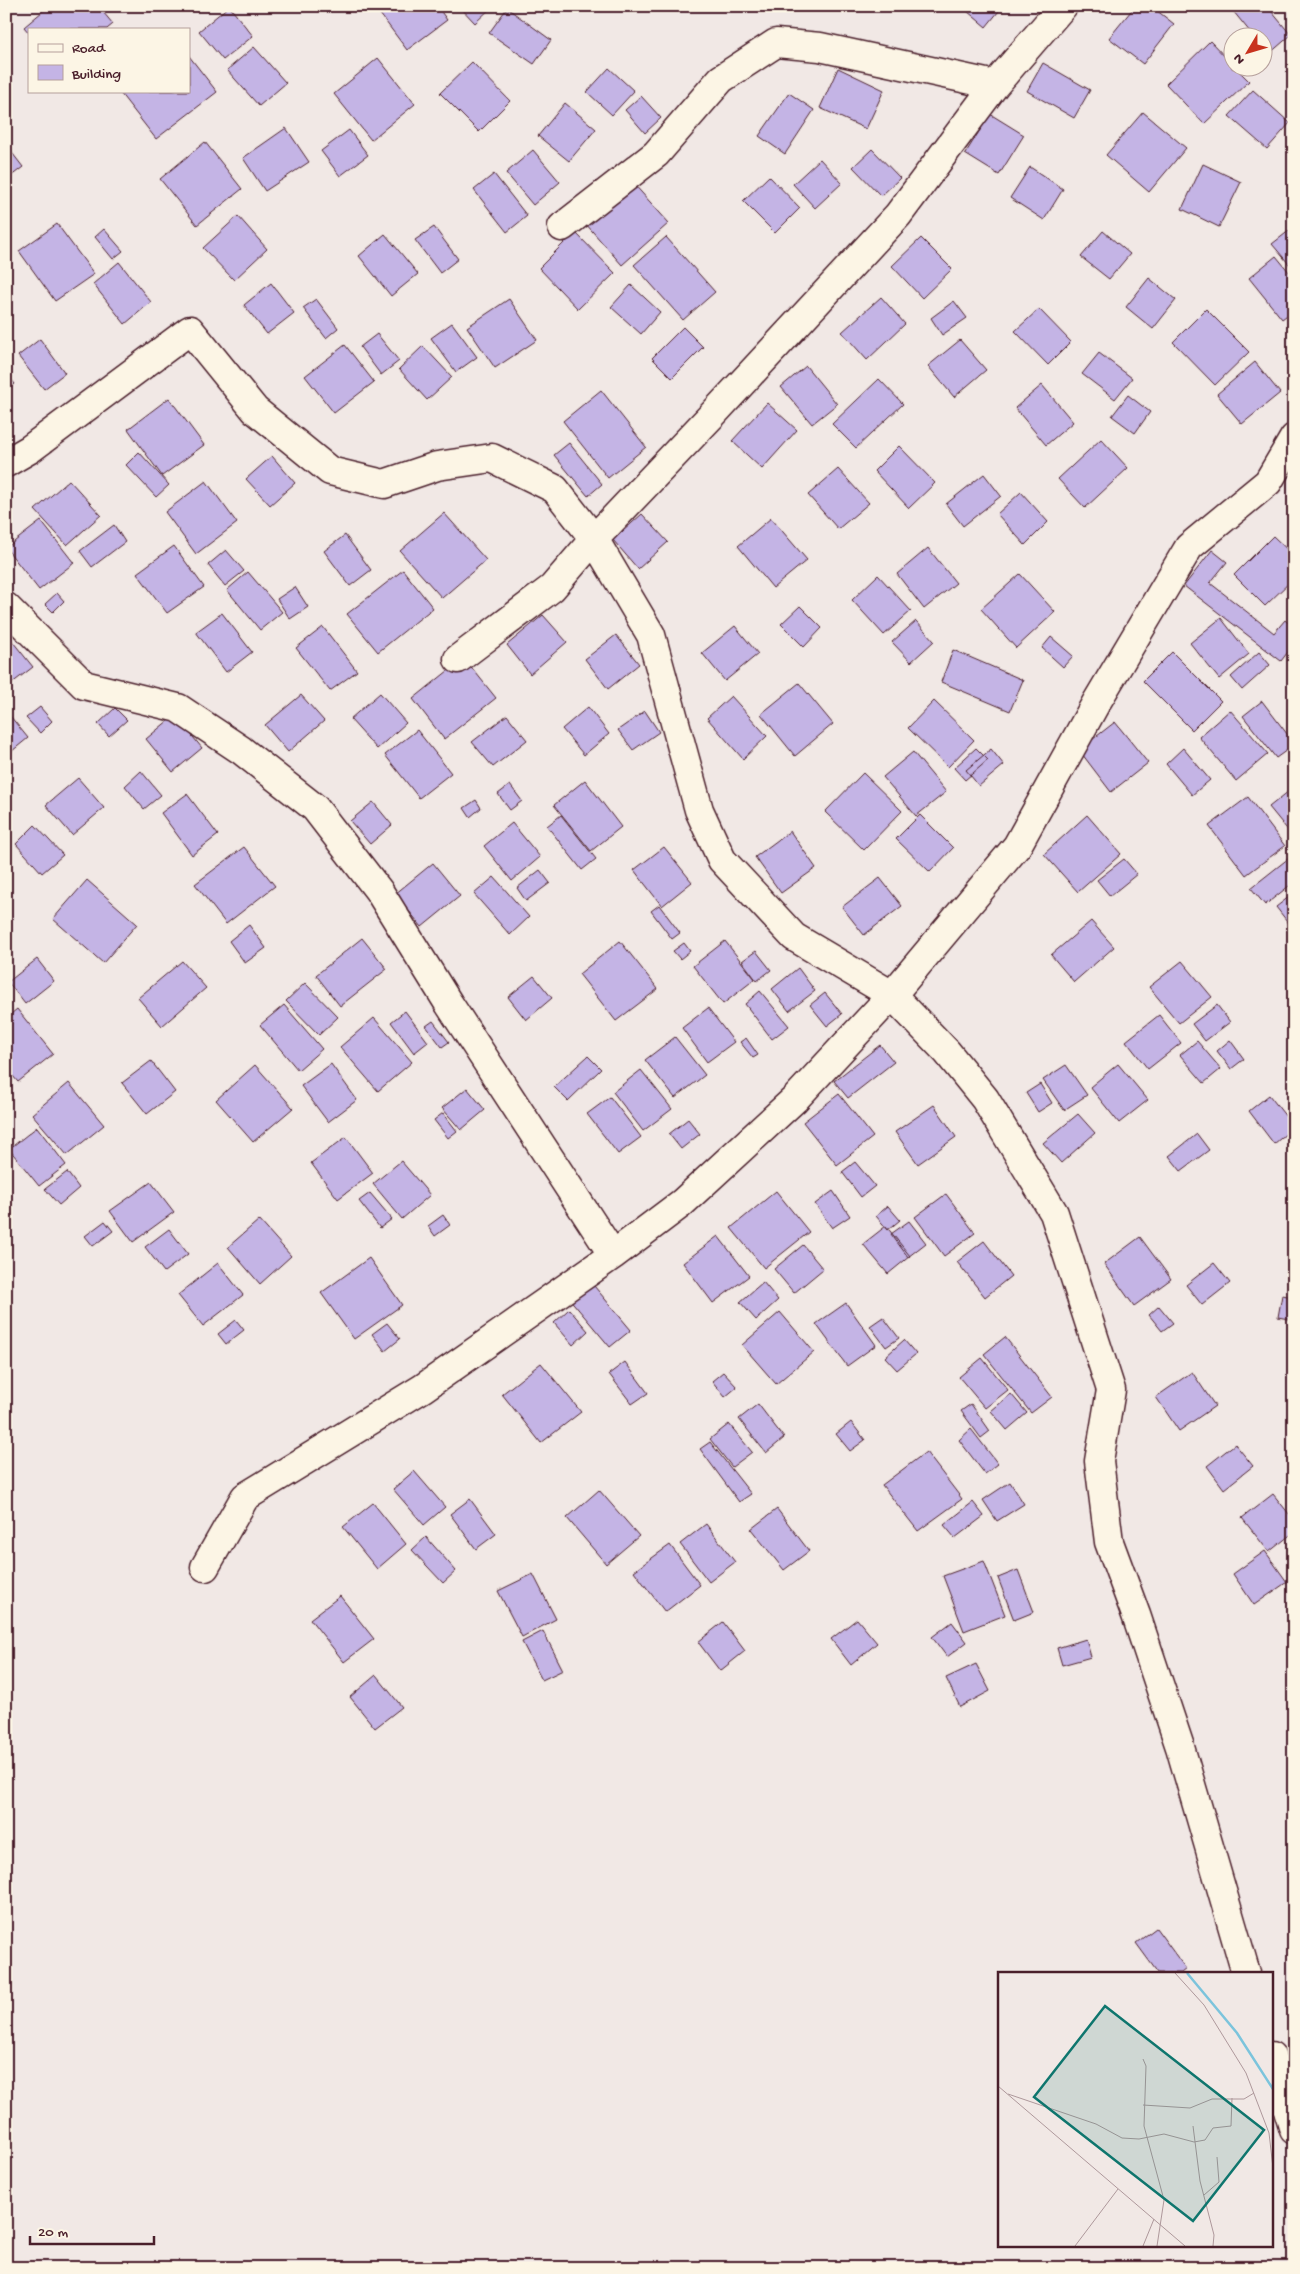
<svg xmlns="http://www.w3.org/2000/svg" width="1300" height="2274" font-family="'Gochi Hand',sans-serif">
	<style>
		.building { fill: #c4b4e5; stroke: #4a1f2b }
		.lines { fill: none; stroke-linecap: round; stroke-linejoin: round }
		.minor-casing { stroke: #4a1f2b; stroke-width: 31 }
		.minor { stroke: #fcf5e5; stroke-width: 28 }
		.inset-river { fill: none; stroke: #7cc4dc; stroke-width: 2.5 }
		.inset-road { fill: none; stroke: #ae989b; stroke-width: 1 }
		.view { fill: #0f766e; fill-opacity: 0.15; stroke: #0f766e; stroke-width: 2.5 }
		.inset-edge { fill: none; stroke: #4a1f2b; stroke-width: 2.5 }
	</style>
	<rect width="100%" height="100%" fill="#f1e8e5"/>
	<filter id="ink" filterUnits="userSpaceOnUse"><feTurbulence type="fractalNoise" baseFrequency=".02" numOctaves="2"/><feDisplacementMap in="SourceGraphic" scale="10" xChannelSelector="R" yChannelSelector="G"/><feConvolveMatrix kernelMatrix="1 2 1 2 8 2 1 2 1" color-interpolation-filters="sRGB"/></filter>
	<g filter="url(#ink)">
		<!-- building -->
		<path class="building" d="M49,6h49l15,18 -6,5h-78v4l-5,-6z
			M229,6l24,30 -30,24 -24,-29z
			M374,6h63l10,14 -40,30z
			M459,6h34l-18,17z
			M961,6h42l-17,21z
			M1135,6h16l23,18 -31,40 -34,-26z
			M1229,6h38l24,29 -22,19 -7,-8v-8h-7z
			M507,8l44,32 -17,24 -45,-31z
			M1210,41l22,23v4h4l13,13 -45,43 -38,-40z
			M254,47l32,36 -27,23 -32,-36z
			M189,56l28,36 -61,47 -36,-46 3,-2h66z
			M378,58l37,46 -44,36 -37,-46z
			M472,62l38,39 -31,31 -39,-39z
			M1043,63l47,27 -16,28 -47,-27z
			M609,68l25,23 -22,24 -25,-23z
			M838,68l46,22 -18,39 -46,-21z
			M1253,90l37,33 -23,26 -38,-33z
			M789,93l25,17 -29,44 -26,-18z
			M641,96l20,22 -16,15 -20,-23z
			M565,103l31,26 -27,32 -31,-25z
			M1143,112l43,36 -37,44 -43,-37z
			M990,114l34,21 -25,40 -34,-21z
			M286,128l23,34 -44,29 -22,-33z
			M349,130l19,25 -28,21 -19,-25z
			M205,142l37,47 -45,36 -37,-46z
			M6,145l17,22 -17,13z
			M872,149l28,29 -19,18 -28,-29z
			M533,150l27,32 -27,23 -27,-32z
			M820,159l22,24 -27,25 -22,-24z
			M1203,164l38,18 -22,45 -37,-18z
			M1030,167l33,22 -19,31 -34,-22z
			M494,174l33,42 -20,16 -33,-42z
			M769,176l31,32 -25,25 -32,-32z
			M632,182l37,41 -47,42 -37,-42z
			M238,216l29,33 -33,31 -31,-32z
			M57,224l37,50 -39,27 -36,-50z
			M434,227l24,32 -18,14 -25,-33z
			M104,229l19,22 -10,8 -18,-22z
			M1290,230l4,5v35l-22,-26z
			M1103,231l27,23 -21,25 -28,-22z
			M575,232l40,41 -37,36 -39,-41z
			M385,234l33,40 -27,22 -32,-40z
			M666,237l49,55 -32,28 -49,-55z
			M921,238l31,31 -30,29 -30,-32z
			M1276,256l18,22v32l-12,9 -33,-41z
			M119,262l32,40 -26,22 -32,-40z
			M1149,278l27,22 -23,29 -27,-22z
			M271,283l23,30 -27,21 -23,-29z
			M631,285l29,27 -19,22 -30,-27z
			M881,297l24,27 -38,36 -25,-28z
			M316,299l22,29 -12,10 -23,-30z
			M509,299l28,41 -42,28 -28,-41z
			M954,301l13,17 -25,17 -11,-17z
			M1039,309l32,33 -23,23 -33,-34z
			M1206,309l43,43 -34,33 -42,-43z
			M452,323l25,34 -21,15 -25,-34z
			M683,327l20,20 -31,31 -20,-20z
			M377,334l22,27 -18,14 -21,-28z
			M40,339l25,34 -21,16 -26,-33z
			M960,340l26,30 -32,27 -26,-31z
			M345,345l29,37 -40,31 -29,-37z
			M423,346l29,31 -25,23 -28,-31z
			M1099,353l33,25 -17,21 -33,-25z
			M1255,362l25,31 -38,31 -25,-30z
			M806,366l31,38 -25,20 -31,-37z
			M6,373l9,11 -9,7z
			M879,379l24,25 -47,44 -24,-24z
			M1042,385l31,37 -27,23 -31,-37z
			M601,390l45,57 -38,31 -45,-57z
			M1128,395l22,17 -15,21 -23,-17z
			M169,398l35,47 -42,31 -34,-47z
			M767,403l30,27 -35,39 -30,-28z
			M1101,439l27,29 -43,40 -27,-29z
			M569,443l33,41 -14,12 -34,-41z
			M899,446l36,37 -26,25 -35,-37z
			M139,452l30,33 -13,12 -30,-32z
			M272,456l23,27 -25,22 -24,-26z
			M838,469l31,34 -31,26 -30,-34z
			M984,474l17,22 -38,30 -17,-22z
			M69,480l32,35 -34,30 -32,-35z
			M206,481l31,42 -41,31 -31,-42z
			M1021,492l27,30 -23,23 -28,-31z
			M444,513l42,47 -44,38 -42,-47z
			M642,514l26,28 -30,27 -25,-29z
			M771,518l36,42 -34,28 -35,-42z
			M41,521l33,42 -35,27 -33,-42z
			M114,525l11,17 -33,25 -12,-16z
			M345,535l26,35 -21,16 -26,-35z
			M1273,536l21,20v22l-29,28 -31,-31z
			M174,546l30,41 -37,26 -30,-40z
			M928,548l28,35 -32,26 -27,-35z
			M226,550l18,21 -19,15 -17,-21z
			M1212,550l15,12 -17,21 64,50 11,-13 9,8v16l-13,17 -97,-75z
			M403,570l30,38 -55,44 -31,-38z
			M248,572l34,40 -22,18 -33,-40z
			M1020,574l35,38 -39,36 -35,-39z
			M878,575l33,36 -27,24 -32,-35z
			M295,587l13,20 -18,12 -13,-20z
			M57,593l7,8 -11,11 -8,-8z
			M800,606l22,22 -18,19 -23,-23z
			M222,613l30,39 -26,20 -30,-40z
			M543,615l24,27 -37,32 -23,-29z
			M1221,618l28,36 -30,25 -29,-36z
			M916,621l18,20 -23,21 -19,-20z
			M735,626l23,28 -33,27 -23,-28z
			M323,627l34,44 -27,20 -34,-43z
			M616,635l23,29 -31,25 -23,-30z
			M9,637l24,30 -26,20 -1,-47z
			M1051,637l22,19 -10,11 -21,-19z
			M953,650l70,30 -13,31 -69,-29z
			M1172,652l49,49 -29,29 -49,-49z
			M1259,652l11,13 -28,25 -11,-13z
			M464,658l32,40 -52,41 -31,-40z
			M799,683l34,41 -38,32 -34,-42z
			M380,693l26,30 -29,26 -27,-30z
			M301,695l23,26 -36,31 -23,-27z
			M731,696l36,40 -24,23 -36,-41z
			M934,701l40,39 -26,27 -40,-39z
			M1262,701l32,42v2l-18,13 -33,-42z
			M40,707l12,14 -12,12 -14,-15z
			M588,707l21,27 -25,21 -22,-26z
			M115,708l12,12 -18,16 -11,-12z
			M1230,710l38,44 -32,27 -37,-44z
			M6,711l22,27 -22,18z
			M645,711l14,21 -26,18 -15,-20z
			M175,715l27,33 -29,24 -27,-33z
			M507,715l20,25 -34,27 -21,-25z
			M1115,722l33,41 -37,29 -32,-42z
			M417,730l34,43 -32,25 -34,-43z
			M976,748l12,12 -23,20 -11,-12z
			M1183,748l27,32 -18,15 -26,-31z
			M991,749l13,16 -25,21 -13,-16z
			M913,752l33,40 -30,24 -33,-39z
			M141,771l20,24 -17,14 -19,-23z
			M863,773l39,38 -38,39 -39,-38z
			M78,778l26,30 -32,27 -26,-30z
			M585,780l36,47 -30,24 -37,-46z
			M510,785l12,16 -12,9 -12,-16z
			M1294,787v45l-3,2 -22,-27z
			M187,794l31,41 -26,20 -31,-42z
			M1248,797l37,49 -39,29 -37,-49z
			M476,800l5,8 -11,9 -6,-9z
			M373,802l19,23 -22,19 -20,-23z
			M561,815l35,44 -14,11 -35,-44z
			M920,815l33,33 -23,24 -34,-33z
			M1087,815l34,39 -43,38 -34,-38z
			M512,823l28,34 -28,24 -28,-35z
			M35,825l28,30 -21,18 -26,-29z
			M790,831l26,37 -35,25 -26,-36z
			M244,847l31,39 -49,38 -31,-40z
			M664,847l28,35 -30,24 -28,-36z
			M1294,854v28l-29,23 -14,-17z
			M1124,859l13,15 -27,22 -13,-16z
			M433,863l27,33 -38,31 -27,-33z
			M540,870l10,13 -24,18 -9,-13z
			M494,877l35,40 -19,18 -36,-41z
			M880,878l22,28 -38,29 -22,-28z
			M87,880l50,44 -34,39 -50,-44z
			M1294,893v37l-18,-23z
			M659,905l21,28 -8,6 -21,-28z
			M1091,921l23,26 -40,35 -23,-27z
			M249,925l17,23 -21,15 -16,-22z
			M362,938l25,31 -47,37 -24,-31z
			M620,941l38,48 -42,32 -37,-47z
			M725,941l30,38 -32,25 -30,-38z
			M684,943l6,8 -10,8 -7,-8z
			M756,951l15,19 -14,11 -15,-20z
			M37,959l17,22 -29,23 -17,-22z
			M182,961l24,27 -44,38 -24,-28z
			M1182,961l30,36 -33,26 -30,-36z
			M798,968l17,23 -26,20 -17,-22z
			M534,976l18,22 -26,22 -18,-23z
			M305,983l33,34 -19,18 -33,-34z
			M760,991l29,35 -17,13 -27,-35z
			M825,993l17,21 -15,12 -17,-21z
			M284,1005l38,44 -24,21 -38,-45z
			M1217,1005l13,17 -25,19 -13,-17z
			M708,1008l26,34 -27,20 -25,-34z
			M17,1009l36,45 -35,28 -12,-14v-50z
			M405,1011l23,31 -14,11 -23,-31z
			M1159,1015l22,28 -33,26 -22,-28z
			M374,1018l38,44 -34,29 -38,-44z
			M433,1021l16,21 -7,5 -16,-21z
			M675,1037l30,38 -30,23 -30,-38z
			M746,1038l12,17 -5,3 -13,-16z
			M1230,1040l14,19 -13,10 -14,-18z
			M1197,1041l24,28 -17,14 -24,-28z
			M880,1045l14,17 -46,36 -14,-17z
			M588,1056l13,13 -33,32 -14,-14z
			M151,1061l24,31 -28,22 -25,-31z
			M331,1064l26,36 -29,22 -27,-36z
			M1118,1064l30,36 -29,23 -29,-36z
			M255,1065l38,43 -40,34 -37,-42z
			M1066,1065l21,30 -23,15 -21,-30z
			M641,1070l31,39 -29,22 -30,-39z
			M69,1083l35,42 -37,30 -35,-41z
			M1040,1084l12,19 -14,9 -12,-19z
			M467,1088l18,22 -24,20 -19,-22z
			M839,1094l34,43 -36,28 -34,-43z
			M1269,1095l25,32 -20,17 -25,-33z
			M610,1097l31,40 -23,17 -31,-40z
			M934,1105l22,32 -38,27 -23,-32z
			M443,1113l14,18 -9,7 -14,-18z
			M1078,1114l17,19 -34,30 -18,-20z
			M688,1119l12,15 -19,15 -12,-15z
			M37,1127l29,38 -27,21 -30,-37z
			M1197,1134l12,16 -28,21 -12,-15z
			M346,1137l27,36 -35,26 -27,-36z
			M401,1161l29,34 -28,24 -29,-35z
			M855,1162l20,24 -14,11 -19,-25z
			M67,1172l12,16 -20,17 -14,-16z
			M151,1182l23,30 -41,30 -23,-31z
			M776,1191l33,41 -45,36 -33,-40z
			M833,1191l17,25 -18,12 -17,-24z
			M370,1193l22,26 -12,9 -21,-27z
			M946,1194l29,39 -31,23 -29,-39z
			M888,1206l12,14 -12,10 -12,-14z
			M443,1215l7,10 -15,11 -7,-10z
			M259,1220l32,36 -31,28 -32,-37z
			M105,1221l8,10 -20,15 -8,-10z
			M909,1221l17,22 -18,14 -17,-23z
			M886,1226l24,30 -22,18 -25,-30z
			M169,1229l19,25 -24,18 -19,-25z
			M718,1236l31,40 -36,27 -30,-40z
			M1140,1237l31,42 -37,27 -30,-42z
			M984,1241l27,35 -26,21 -28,-35z
			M803,1245l20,24 -29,24 -20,-24z
			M369,1258l33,47 -48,34 -33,-46z
			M218,1263l25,32 -40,31 -25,-31z
			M1214,1263l16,20 -28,22 -16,-20z
			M589,1280l42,50 -21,17 -42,-50z
			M763,1282l15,18 -22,20 -16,-18z
			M1282,1295l12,2v23l-16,-3z
			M846,1303l30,42 -29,21 -31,-42z
			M1159,1306l14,17 -11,8 -13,-16z
			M569,1309l19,22 -15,14 -19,-22z
			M780,1312l34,40 -38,32 -34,-39z
			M883,1317l16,21 -13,9 -16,-21z
			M236,1320l8,10 -18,14 -8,-10z
			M387,1323l13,16 -15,12 -13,-17z
			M1005,1337l47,60 -21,16 -47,-59z
			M904,1340l12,14 -19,16 -12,-13z
			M982,1358l26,32 -23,18 -26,-31z
			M625,1362l23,31 -16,11 -23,-30z
			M541,1363l40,49 -40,31 -39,-49z
			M723,1372l14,15 -12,10 -13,-16z
			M1192,1372l23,34 -36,25 -23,-34z
			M1011,1394l16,19 -20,17 -16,-19z
			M758,1404l26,34 -18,15 -27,-34z
			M971,1404l19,27 -9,7 -20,-27z
			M851,1422l14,18 -15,11 -14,-17z
			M729,1424l23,28 -20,15 -22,-28z
			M971,1429l27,35 -13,10 -26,-34z
			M710,1442l41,52 -12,8 -39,-53z
			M1235,1444l18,22 -29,23 -17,-23z
			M926,1452l36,47 -44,32 -36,-46z
			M414,1471l31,36 -21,18 -31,-36z
			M1010,1482l14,22 -27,17 -14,-21z
			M599,1490l40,46 -33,28 -39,-46z
			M1273,1494l21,26v12l-25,20 -27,-34z
			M470,1499l26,35 -20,15 -26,-35z
			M973,1502l11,14 -29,22 -11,-13z
			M373,1503l33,41 -29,25 -34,-42z
			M777,1509l32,42 -25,19 -33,-41z
			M706,1524l29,38 -26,20 -29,-38z
			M426,1537l30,34 -13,12 -31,-33z
			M670,1545l30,40 -35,27 -31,-41z
			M1265,1551l22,31 -33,23 -21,-31z
			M984,1561l21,54 -41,16 -21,-55z
			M1018,1570l16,42 -20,8 -16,-42z
			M533,1574l23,45 -34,18 -24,-46z
			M340,1596l34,43 -30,23 -34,-43z
			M857,1619l20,24 -26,22 -20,-26z
			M723,1622l22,29 -25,20 -22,-29z
			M952,1622l15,20 -20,15 -15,-20z
			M543,1631l20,39 -21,10 -20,-38z
			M1086,1639l5,18 -29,8 -5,-17z
			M976,1664l14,27 -30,16 -14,-29z
			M376,1675l26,32 -27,21 -25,-31z
			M1156,1928l30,41 -5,4h-23l-22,-30z"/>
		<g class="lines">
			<!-- minor casing -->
			<g class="minor-casing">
				<path id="minor" d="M562,227l94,-73 65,-75 55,-36 44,4 175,38
					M6,463l24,-14 160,-119 65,80 75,61 54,13 53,-18 55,-8 63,31 39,50 57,96 48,175 23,50 72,77 98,58 55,57 38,47 69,114 57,177 -12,71 10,81 27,73 44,132 66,226
					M6,607l78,78 94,23 63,42 74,58 64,83 70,113 164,251
					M458,659l94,-71 42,-49 121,-127 183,-197 97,-130 68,-79
					M205,1567l40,-70 178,-109 190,-133 69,-52 113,-104 97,-104 125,-149 79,-143 93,-156 79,-65 26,-44
					M1271,2056l23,74"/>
			</g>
			<!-- minor -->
			<use href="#minor" class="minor"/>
		</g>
	</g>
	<!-- overview -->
	<g transform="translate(998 1972)">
		<rect width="275" height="275" fill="#f1e8e5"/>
		<path class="inset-river" d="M189,1l50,60 36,56"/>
		<path class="inset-road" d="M177,1l29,32 42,68 23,60 4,35M145,87l3,7 -2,60 20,74 -7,46M0,114l187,160M10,122l88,30 26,14 17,1 25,-5 30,8 11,-2 8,-12 18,-2 1,-28M145,133l47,3 22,-9h32l10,-6M195,154l7,55 14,54 -1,11M206,223l15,-13 -2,-25M77,274l43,-57M145,274l11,-27"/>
		<path class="view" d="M107,34l159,124 -71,91 -159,-124z"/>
		<rect width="275" height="275" class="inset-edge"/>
	</g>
	<!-- margin -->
	<rect width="1300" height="2274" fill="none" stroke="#fcf5e5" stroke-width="25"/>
	<rect x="12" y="12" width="1275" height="2249" fill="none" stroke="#4a1f2b" stroke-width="2" filter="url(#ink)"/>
	<!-- legend -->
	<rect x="28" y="28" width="162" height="65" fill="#fcf5e5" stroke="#b59f9b"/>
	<rect x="38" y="44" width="25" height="8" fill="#fcf5e5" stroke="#b59f9b"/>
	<text x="72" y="52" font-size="15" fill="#4a1f2b">Road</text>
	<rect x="38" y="65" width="25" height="15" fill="#c4b4e5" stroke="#b59f9b"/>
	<text x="72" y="78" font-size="15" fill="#4a1f2b">Building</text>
	<!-- north arrow -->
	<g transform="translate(1248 52) rotate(232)"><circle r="24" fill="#fcf5e5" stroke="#b59f9b"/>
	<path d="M0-4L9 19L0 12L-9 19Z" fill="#c8321e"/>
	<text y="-8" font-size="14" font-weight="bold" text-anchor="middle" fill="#4a1f2b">N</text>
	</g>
	<!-- scale -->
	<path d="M30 2236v8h124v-8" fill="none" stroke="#4a1f2b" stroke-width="2.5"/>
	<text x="38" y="2236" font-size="15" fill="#4a1f2b" stroke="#fcf5e5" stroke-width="4" paint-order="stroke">20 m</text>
</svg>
